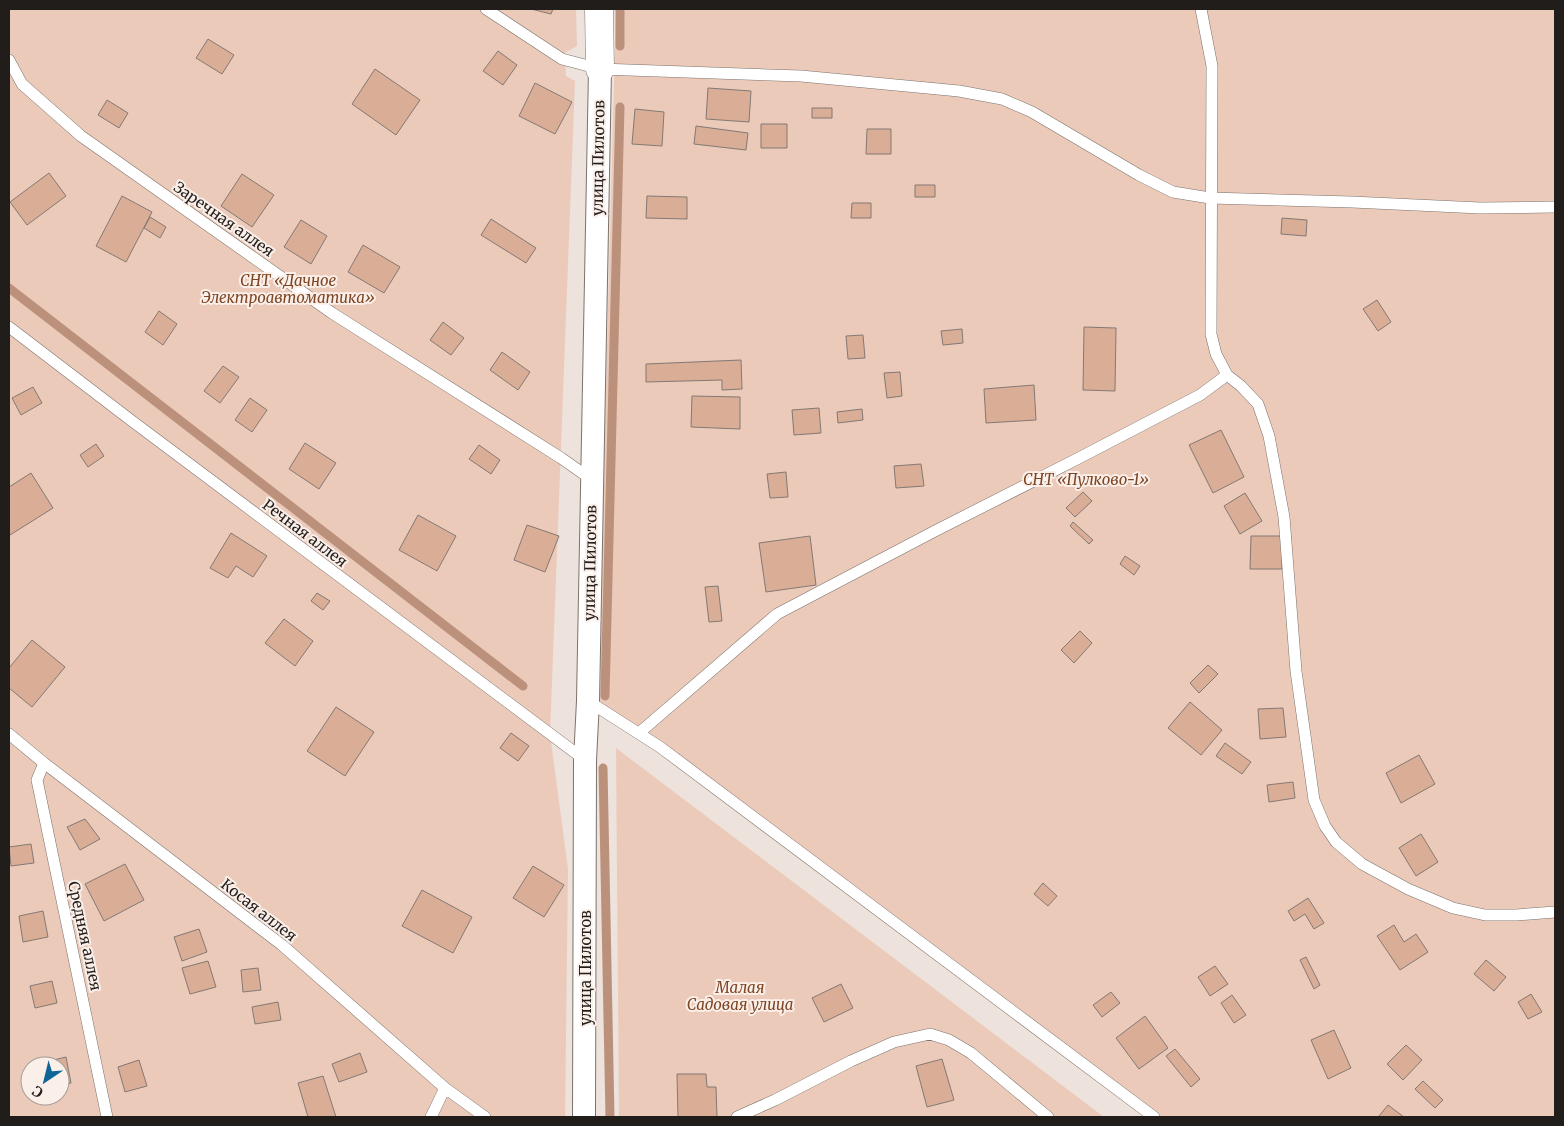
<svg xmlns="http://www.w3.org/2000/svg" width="1564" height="1126" font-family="Merriweather,serif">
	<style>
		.green { fill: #ebcaba; fill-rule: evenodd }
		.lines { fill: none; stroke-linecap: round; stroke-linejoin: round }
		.stream { stroke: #bc917b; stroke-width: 9 }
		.building { fill: #d9ad96; stroke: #837974 }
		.service-casing { stroke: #7c726c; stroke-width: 12 }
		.minor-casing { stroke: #7c726c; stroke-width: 24 }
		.tertiary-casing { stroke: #7c726c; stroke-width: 29 }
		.service { stroke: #fff; stroke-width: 11 }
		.minor { stroke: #fff; stroke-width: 22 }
		.tertiary { stroke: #fff; stroke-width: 28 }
		.labels { text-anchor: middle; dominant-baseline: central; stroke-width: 4; stroke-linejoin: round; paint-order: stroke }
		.street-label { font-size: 15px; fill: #211d1b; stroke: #fbefe9 }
		.park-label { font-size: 15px; font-style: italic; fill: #7e4524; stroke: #fbefe9 }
	</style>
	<rect width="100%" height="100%" fill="#ede2dc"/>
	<!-- green -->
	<path class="green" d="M9,9h567l1,37 -12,7 1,23 9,5 -25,653 18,135 -3,248h-556zM30,1066h30v30h-30z
		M616,9h939v1108h-401l-554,-414 3,-207z
		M616,748l488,369h-485z"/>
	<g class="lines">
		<!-- stream -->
		<path class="stream" d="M620,46v-37
			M9,288l514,398
			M605,696l15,-589
			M603,768l7,349"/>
	</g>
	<!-- building -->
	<path class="building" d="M531,9h22l-2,5z
		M208,39l26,16 -12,19 -26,-16z
		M498,51l19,14 -14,20 -20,-14z
		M375,69l45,31 -24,35 -44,-31z
		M535,83l37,19 -17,32 -36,-18z
		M708,88l43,3 -2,31 -43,-3z
		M107,100l21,13 -9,15 -21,-13z
		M812,108h20v10h-20z
		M635,109l29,3 -2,34 -30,-2z
		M761,124h26v24h-26z
		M696,126l52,7 -2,17 -52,-6z
		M867,129h24v25h-25z
		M49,173l17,23 -39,29 -17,-23z
		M242,174l32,21 -22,32 -31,-21z
		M915,185h20v12h-20z
		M122,196l30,16 -26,50 -30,-16z
		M647,196l40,1v22l-41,-1z
		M852,203h19v15h-20z
		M150,217l16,10 -6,11 -16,-10z
		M1282,218l25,2 -1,16 -25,-2z
		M491,219l45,29 -10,15 -45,-28z
		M301,220l26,16 -16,28 -27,-17z
		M363,245l37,22 -16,26 -36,-21z
		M1377,300l14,22 -13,9 -15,-22z
		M159,311l18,13 -14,21 -18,-13z
		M443,322l21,16 -13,17 -21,-15z
		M1084,327l32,1 -1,63 -32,-1z
		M962,329l1,14 -20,2 -2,-14z
		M863,335l2,23 -17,1 -2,-23z
		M502,352l28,20 -12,18 -28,-20z
		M741,360l1,29 -20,1v-10l-76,2v-18z
		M223,366l16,11 -19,26 -16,-12z
		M900,372l2,24 -15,2 -3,-25z
		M1034,385l2,35 -50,3 -2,-34z
		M33,387l9,16 -21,12 -9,-17z
		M692,396l48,1v32l-49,-2z
		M250,398l17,12 -15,22 -17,-12z
		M819,408l2,25 -27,2 -2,-25z
		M862,409l1,11 -25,3 -1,-11z
		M1221,430l23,47 -31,16 -24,-48z
		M305,443l31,20 -17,26 -30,-20z
		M96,444l8,12 -16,11 -8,-12z
		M479,445l21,15 -9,14 -22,-15z
		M921,464l3,22 -28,2 -2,-22z
		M786,472l2,25 -18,1 -3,-24z
		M31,473l22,35 -43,27 -1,-3v-45z
		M1083,492l9,9 -17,16 -9,-9z
		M1245,493l17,28 -22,13 -16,-28z
		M418,515l38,21 -19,35 -38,-21z
		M1073,522l20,18 -4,4 -19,-18z
		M527,525l32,11 -14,36 -31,-12z
		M231,533l36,23 -14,21 -17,-11 -8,12 -18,-10z
		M810,536l6,49 -50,7 -7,-49z
		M1251,536h31v33h-32z
		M1125,556l15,10 -6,9 -14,-11z
		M718,586l4,35 -13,1 -4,-35z
		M317,593l13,8 -7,9 -12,-9z
		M284,619l29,22 -18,25 -30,-23z
		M1080,631l12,12 -18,20 -13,-13z
		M32,640l33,27 -33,40 -23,-19v-20z
		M1208,665l10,9 -19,19 -9,-10z
		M1190,702l32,28 -21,25 -33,-27z
		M336,707l38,25 -29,44 -38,-25z
		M1283,708l3,29 -26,2 -2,-30z
		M511,733l18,13 -11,15 -18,-13z
		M1225,743l26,19 -9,12 -26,-18z
		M1419,755l16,29 -34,19 -15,-30z
		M1293,782l2,16 -26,4 -2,-17z
		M85,819l15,20 -20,11 -13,-23z
		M1421,834l17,28 -22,14 -17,-28z
		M31,844l3,19 -23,3 -2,-19z
		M125,864l19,36 -40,21 -19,-37z
		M533,866l31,19 -20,32 -31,-19z
		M1043,883l14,13 -9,10 -14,-12z
		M422,890l50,27 -19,36 -51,-27z
		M1308,898l16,25 -10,6 -9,-15 -11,7 -6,-10z
		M43,911l5,26 -25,5 -4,-26z
		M1394,925l10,17 12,-8 12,18 -28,18 -23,-34z
		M199,929l8,23 -25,9 -8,-24z
		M1306,957l14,28 -6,4 -14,-29z
		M1486,960l20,17 -12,14 -20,-17z
		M208,961l8,26 -26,7 -8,-26z
		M1215,966l13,18 -18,12 -12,-19z
		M258,968l3,22 -18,2 -2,-22z
		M52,981l5,22 -22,5 -5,-22z
		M841,984l12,24 -29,14 -12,-24z
		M1111,992l9,11 -18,14 -9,-12z
		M1531,994l11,18 -14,7 -10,-17z
		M1232,995l14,20 -12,8 -13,-20z
		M278,1002l3,18 -26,4 -3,-17z
		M1145,1016l23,32 -29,21 -23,-31z
		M1334,1030l17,38 -23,11 -17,-39z
		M1406,1045l16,15 -19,20 -16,-16z
		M1175,1049l25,30 -9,8 -25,-31z
		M360,1053l7,19 -28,10 -7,-18z
		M66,1057l5,26 -11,3v-20h-18l-1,-3z
		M942,1059l12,41 -27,7 -11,-41z
		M139,1060l8,26 -22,6 -7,-25z
		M677,1074h29l1,13h9l1,30h-39z
		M323,1076l13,41h-28l-10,-34z
		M1423,1081l20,19 -8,8 -20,-19z
		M1388,1105l16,12h-23l-2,-1z"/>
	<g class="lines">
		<!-- service casing -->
		<g class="service-casing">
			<path id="service" d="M486,9l76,50 38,10 201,7 158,15 43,8 30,13 107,63 34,17 37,6 142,4 128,6 75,-1
				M1201,9l11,57 -1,268 5,20 11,21 14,11 17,18 11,32 15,81 12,154 18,129 11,26 11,16 26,22 46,25 45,19 32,7h31l39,-3
				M9,60l13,24 59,52 251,177 229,145 30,21
				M9,327l123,94 453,339
				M588,701l72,46 494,370
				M639,733l138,-119 158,-83 140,-71 125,-65 27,-20
				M9,734l35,29 238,182 163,143 40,29
				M44,763l-7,17 70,337
				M431,1117l14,-29
				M737,1117l38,-17 76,-39 43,-19 36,-8 19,6 22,13 77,64"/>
		</g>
		<!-- minor casing -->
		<g class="minor-casing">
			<path id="minor" d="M584,1117l1,-357 3,-59 12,-632"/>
		</g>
		<!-- tertiary casing -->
		<g class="tertiary-casing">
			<path id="tertiary" d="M599,9l1,60"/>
		</g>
		<!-- service -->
		<use href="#service" class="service"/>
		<!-- minor -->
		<use href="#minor" class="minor"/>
		<!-- tertiary -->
		<use href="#tertiary" class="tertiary"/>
	</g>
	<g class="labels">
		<!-- street labels -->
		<g class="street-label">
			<text transform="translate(598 158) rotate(-89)">улица Пилотов</text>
			<text transform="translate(224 219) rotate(35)">Заречная аллея</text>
			<text transform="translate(305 533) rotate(37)">Речная аллея</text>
			<text transform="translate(590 563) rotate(-89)">улица Пилотов</text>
			<text transform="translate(259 910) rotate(38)">Косая аллея</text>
			<text transform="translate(85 936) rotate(78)">Средняя аллея</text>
			<text transform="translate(585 968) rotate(-90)">улица Пилотов</text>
		</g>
		<!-- park labels -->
		<g class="park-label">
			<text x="288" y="280">СНТ «Дачное<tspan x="288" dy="17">Электроавтоматика»</tspan></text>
			<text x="1086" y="479">СНТ «Пулково-1»</text>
			<text x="740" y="987">Малая<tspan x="740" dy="17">Садовая улица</tspan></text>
		</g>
	</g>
	<!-- border -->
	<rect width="1564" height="1126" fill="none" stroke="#211d1b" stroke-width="20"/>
	<!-- north arrow -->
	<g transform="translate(45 1081) rotate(215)"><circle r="24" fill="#fbefe9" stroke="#a49b97"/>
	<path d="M0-4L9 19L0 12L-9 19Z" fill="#0f6596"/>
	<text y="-8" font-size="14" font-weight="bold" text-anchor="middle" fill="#211d1b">С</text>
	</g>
</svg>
